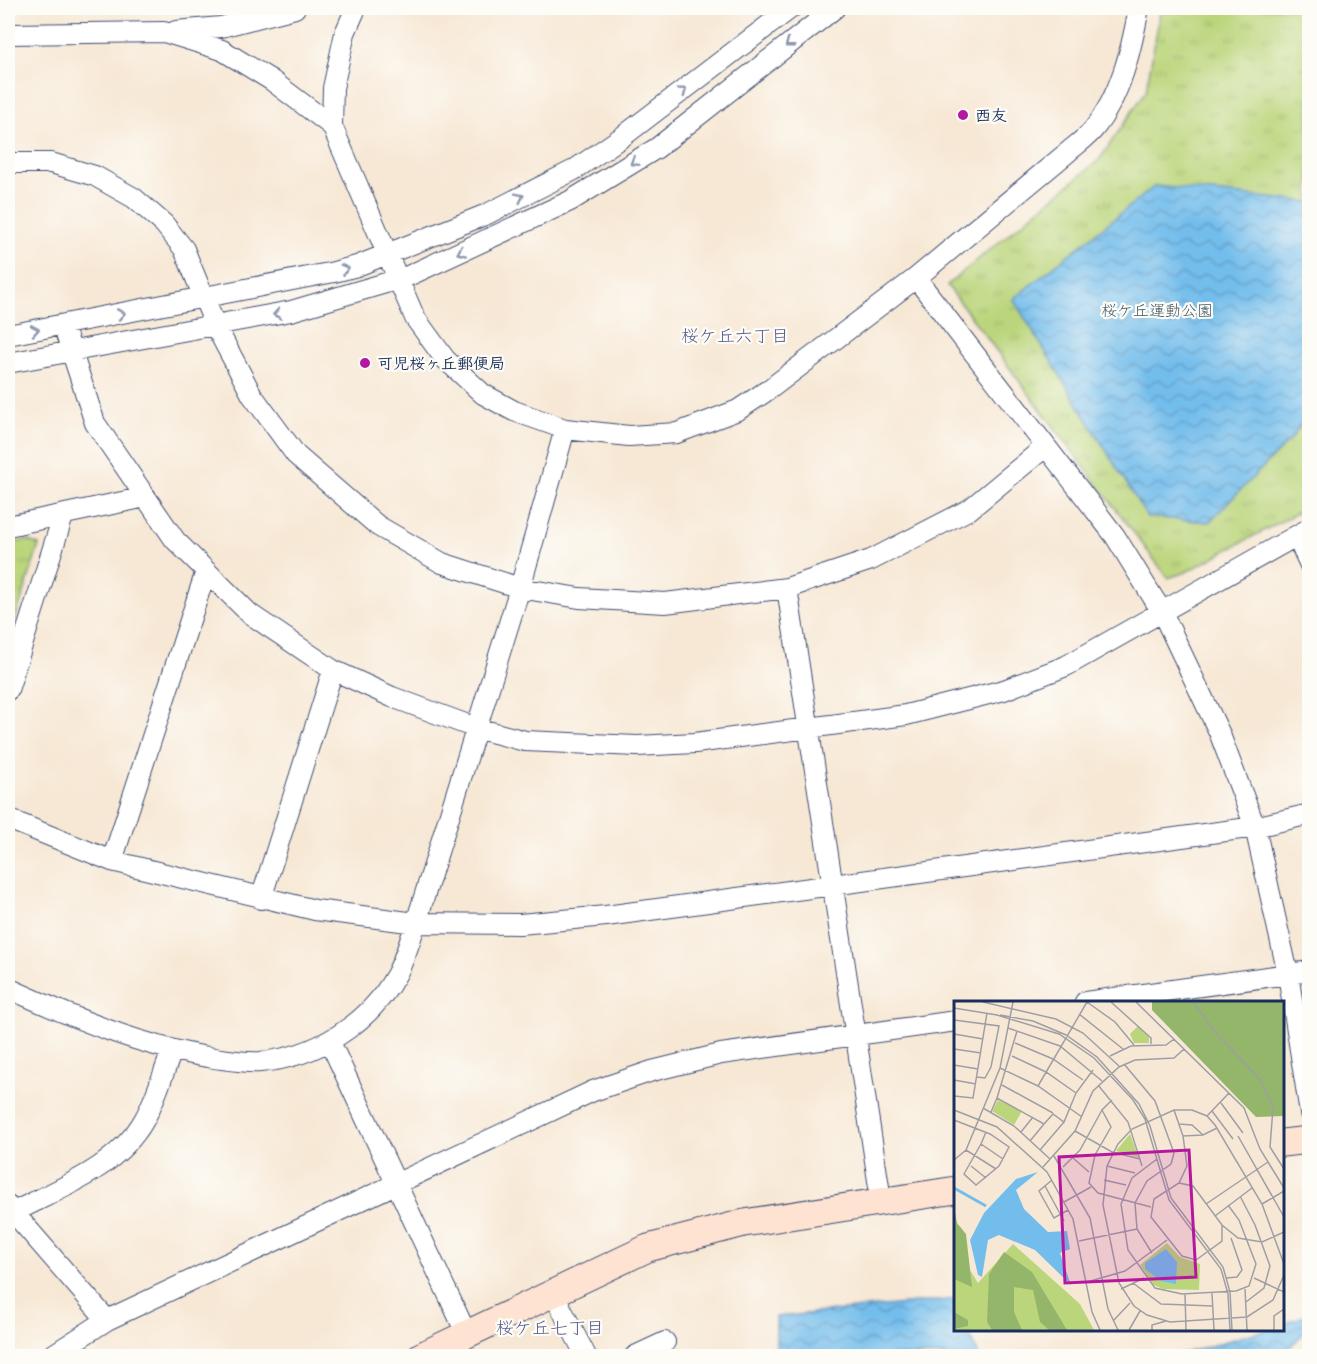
<svg xmlns="http://www.w3.org/2000/svg" width="1317" height="1364" font-family="Sriracha,'Klee One',sans-serif">
	<style>
		.grass { fill: url(#grass-tufts); stroke: #6b826c; stroke-width: 1.5 }
		.water { fill: url(#water-waves); stroke: #4776a5; stroke-width: 1.5 }
		.lines { fill: none; stroke-linecap: round; stroke-linejoin: round }
		.street-casing { stroke: #3c4b70; stroke-width: 22 }
		.secondary-casing { stroke: #3c4b70; stroke-width: 29 }
		.street { stroke: #fff; stroke-width: 20 }
		.secondary { stroke: #fee3d2; stroke-width: 27 }
		.oneway { stroke: #8d97ae }
		.poi-dot { fill: #b5179e; stroke: #fdfcf7; stroke-width: 2 }
		.labels { text-anchor: middle; dominant-baseline: central; stroke-width: 4.5; stroke-linejoin: round; paint-order: stroke }
		.poi-label { font-size: 16px; font-weight: bold; fill: #1b2f5e; stroke: #fdfcf7; text-anchor: start }
		.park-label { font-size: 16px; fill: #435865; stroke: #fdfcf7 }
		.neighbourhood-label { font-size: 18px; fill: #555a8f; stroke: #fdfcf7 }
		.inset-river { fill: none; stroke: #73bdec; stroke-width: 3 }
		.inset-road { fill: none; stroke: #9f9ea5; stroke-width: 1.5 }
		.view { fill: #b5179e; fill-opacity: 0.15; stroke: #b5179e; stroke-width: 3 }
		.inset-edge { fill: none; stroke: #1b2f5e; stroke-width: 3 }
	</style>
	<defs>
		<pattern id="grass-tufts" width="24" height="20" patternUnits="userSpaceOnUse" patternTransform="scale(1.5)"><rect width="24" height="20" fill="#bbd57b"/><path d="M3 7l-1-3M5 7V3M7 7l1-3M15 17l-1-3M17 17v-4M19 17l1-3" fill="none" stroke="#a0b76d"/></pattern>
		<pattern id="water-waves" width="16" height="10" patternUnits="userSpaceOnUse" patternTransform="scale(1.5)"><rect width="16" height="10" fill="#73bdec"/><path d="M0 5q4-4 8 0t8 0" fill="none" stroke="#5e9ac2"/></pattern>
	</defs>
	<rect width="100%" height="100%" fill="#fdfcf7"/>
	<filter id="ink" filterUnits="userSpaceOnUse"><feTurbulence type="fractalNoise" baseFrequency=".0167" numOctaves="2"/><feDisplacementMap in="SourceGraphic" scale="12" xChannelSelector="R" yChannelSelector="G"/><feConvolveMatrix kernelMatrix="1 2 1 2 8 2 1 2 1" color-interpolation-filters="sRGB"/></filter>
	<filter id="wash" filterUnits="userSpaceOnUse"><feTurbulence type="fractalNoise" baseFrequency=".008" numOctaves="4" result="noise"/><feDisplacementMap in="SourceGraphic" scale="24" xChannelSelector="R" yChannelSelector="G"/><feGaussianBlur stdDeviation="1.35" result="paint"/><feColorMatrix in="noise" values="0 0 0 0 0 0 0 0 0 0 0 0 0 0 0 0 0 1.4 0 .05"/><feComposite in="paint" operator="in"/></filter>
	<g filter="url(#wash)">
		<rect width="100%" height="100%" fill="#f7e8d5"/>
		<!-- grass -->
		<path class="grass" d="M1161,8h148l1,494 -13,11 -113,60 -16,5 -221,-293 153,-126 46,-68z
			M26,540l13,5 -31,98v-99z"/>
		<!-- water -->
		<path class="water" d="M1155,186l154,16v211l-17,25 -83,84 -62,-5 -134,-218z
			M955,1299l1,31h12l11,26h-203v-39z
			M1309,1314v14l-28,28h-107l91,-26h17l1,-6z"/>
	</g>
	<g filter="url(#ink)">
		<g class="lines">
			<!-- street casing -->
			<g class="street-casing">
				<path id="street" d="M356,8l-11,25 -12,55 -1,38 83,192 30,41 38,35 31,17 51,18 64,7 48,-3 61,-23 33,-22 145,-110 152,-126c8,-7 18,-14 25,-22 28,-34 38,-80 46,-122
					M176,31l45,-4 74,-19
					M8,34l156,-2 58,18 49,30 61,46
					M8,163h43l44,13 39,22 30,26 20,25 31,76 37,70 44,60 82,71 64,37 78,25 59,10 86,5 122,-15 84,-28 99,-51 75,-62
					M916,278l199,258 47,76 57,120 36,95 33,147 22,139
					M63,325l32,98 80,117 75,74 83,56 59,27 84,31 49,13 112,5 58,-3 211,-28 98,-25 62,-24 244,-138
					M8,335l326,-63 23,-6 130,-52 87,-44 48,-33 169,-129
					M8,363l283,-52 115,-34 164,-76 87,-53 178,-140
					M8,526l138,-29
					M1297,537l13,28
					M787,588l94,612
					M8,690l55,-174
					M8,819l104,42 203,49 101,13 104,1 86,-8 649,-89 55,-13
					M112,861l94,-290
					M261,899l72,-229
					M8,988c66,30 134,59 206,70 15,2 31,5 46,4 56,-5 109,-38 136,-87 9,-16 14,-35 20,-52l104,-335 45,-159
					M1085,1002l225,-31
					M330,1042l137,293
					M8,1206l99,114
					M14,1212c46,-24 103,-44 130,-92 12,-21 19,-47 28,-69
					M553,1293l33,63
					M51,1356l56,-36 486,-229 59,-20 69,-17 235,-33
					M635,1356l30,-14"/>
			</g>
			<!-- secondary casing -->
			<g class="secondary-casing">
				<path id="secondary" d="M1282,1143l28,-3
					M421,1356l227,-108 96,-25 212,-33"/>
			</g>
			<!-- street -->
			<use href="#street" class="street"/>
			<!-- secondary -->
			<use href="#secondary" class="secondary"/>
		</g>
		<!-- one-way arrows -->
		<defs><path id="oneway-chevron" d="M-2-3.5L2.5 0L-2 3.5" fill="none" stroke-width="1.6" stroke-linecap="round" stroke-linejoin="round" transform="scale(1.5)"/></defs>
		<g class="oneway">
			<use href="#oneway-chevron" transform="translate(789 44) rotate(142)"/>
			<use href="#oneway-chevron" transform="translate(683 91) rotate(-37)"/>
			<use href="#oneway-chevron" transform="translate(634 162) rotate(148)"/>
			<use href="#oneway-chevron" transform="translate(520 197) rotate(-26)"/>
			<use href="#oneway-chevron" transform="translate(461 252) rotate(156)"/>
			<use href="#oneway-chevron" transform="translate(345 269) rotate(-15)"/>
			<use href="#oneway-chevron" transform="translate(121 314) rotate(-10)"/>
			<use href="#oneway-chevron" transform="translate(277 314) rotate(170)"/>
			<use href="#oneway-chevron" transform="translate(35 330) rotate(-10)"/>
		</g>
	</g>
	<!-- markers -->
	<g class="poi-dot">
		<circle cx="963" cy="115" r="6"/>
		<circle cx="365" cy="363" r="6"/>
	</g>
	<g class="labels">
		<!-- poi labels -->
		<g class="poi-label">
			<text x="975" y="115">西友</text>
			<text x="377" y="363">可児桜ヶ丘郵便局</text>
		</g>
		<!-- park labels -->
		<g class="park-label">
			<text x="1157" y="310">桜ケ丘運動公園</text>
		</g>
		<!-- neighbourhood labels -->
		<g class="neighbourhood-label">
			<text x="735" y="336">桜ケ丘六丁目</text>
			<text x="550" y="1328">桜ケ丘七丁目</text>
		</g>
	</g>
	<!-- overview -->
	<g transform="translate(954 1001)">
		<rect width="330" height="330" fill="#f7e8d5"/>
		<path d="M184,25l11,11v6h-15l-4,-9zM44,99l24,11 -8,14 -22,-14zM176,133l8,22 -1,1 -21,-6zM213,242l13,14 20,7 -1,26 -36,-1 -9,-4 -14,-20zM0,243l24,39 35,-39 67,60 14,26h-140z" fill="#bbd57b"/>
		<path d="M198,1h132v114l-28,1 -104,-107zM0,206l3,16 9,11 6,53 -18,-8zM50,251l28,20 35,58h-18l-9,-8 -7,-32 -19,-3v25l8,18h-30l-5,-8 2,-48zM0,311l14,8v6l-14,3z" fill="#94b66b"/>
		<path d="M84,171l-22,18 8,19 24,23 19,-1 3,18 -10,4 11,32 -36,-35 -36,-15 -11,5 -6,37 -4,-2 -8,-35 14,-27 32,-34zM212,248l11,13 -1,22 -15,-3 -16,-12v-6z" fill="#73bdec"/>
		<path class="inset-river" d="M0,187l32,18"/>
		<path class="inset-road" d="M29,1l73,17 27,14 36,33M133,1l28,20 19,23M157,1l40,36v6M182,1l108,106 16,41 24,39M239,1l24,32 45,48 11,26 -3,39 14,22M0,7l43,7 62,19 35,24 39,42 12,19 24,81 52,69 7,25 2,36M125,13l44,35M46,14l33,6 33,14 31,22 42,47 11,22 21,72 52,69 7,25 2,38M0,19l45,6 -8,41 -6,11 -8,-1M54,27l52,18 42,35M0,33l29,5M61,42l38,16 30,21M0,48l27,4M58,55l34,16 30,21M156,55l21,-10 35,-1 8,-6M170,63l31,37 19,52 -3,11 -24,17 -12,22 2,26 15,24M0,64l24,4M46,67l38,18 44,31M0,79l22,4M48,84l51,28M144,84l30,37 14,44M84,85l49,-84M0,95l19,2 14,-85M43,97l20,-67M158,99l-10,10 9,17 -16,28 -6,28 9,10 53,14M267,102l22,30M29,107l31,18 36,33M0,109l43,17 50,45 26,47 19,93 8,18M220,109l9,26 4,30 -8,17 -25,16 -3,18 31,39 14,4 26,-19v-16M258,110l21,28M37,111l6,-14 47,26 9,-10 11,8 12,-29 17,-23M253,115l22,-23M0,119l36,14 19,13 -10,19 -23,19 -12,-11 17,-30M225,123l13,1 11,10M121,130l37,21 28,7M32,131l-5,12 22,15M67,131l12,-15M229,135l20,-1 14,-7M284,135l46,81M76,140l14,-17M12,149l30,19M86,149l24,-28M100,155l36,62 18,91 10,21M119,157l16,14M203,158l-25,19 -11,26 7,46 27,38 27,6 54,-3 13,-5 7,-22 -17,-44 -11,-15M0,159l12,-10 34,-82 13,-66M17,165l15,12M153,165l28,7M89,166l32,-36 18,-40 26,-24 16,-7 39,-2 10,-9M109,166l17,-17 22,-40M98,179l-13,11 15,27 14,-8M150,179l22,5M225,182l14,3 29,39 16,13 24,4 22,-10M91,185l19,35M286,195l15,29 15,41 -6,22 -18,14M110,201l27,-15M252,203l62,-42M308,203l22,-13M261,215l37,-28M125,240l58,-12M330,263l-22,-60 -47,-79 -8,-9 -15,-6h-18l-42,19 -14,15 -11,22 -4,39 16,78 15,23 13,9 23,7 77,-5 26,-17 11,-25M272,277l11,-1 5,-7 -11,-32M300,277l30,14M133,281l38,-11 42,-31M179,282l28,21 52,2M167,288l23,-11M291,288l2,41M258,292l2,37M231,293l1,36M159,320l17,-18M175,329l11,-19M198,329v-5l14,-4M320,329v-14l10,-7"/>
		<path class="view" d="M235,149l7,127 -131,6 -6,-126z"/>
		<rect width="330" height="330" class="inset-edge"/>
	</g>
	<!-- margin -->
	<rect width="1317" height="1364" fill="none" stroke="#fdfcf7" stroke-width="30"/>
</svg>
